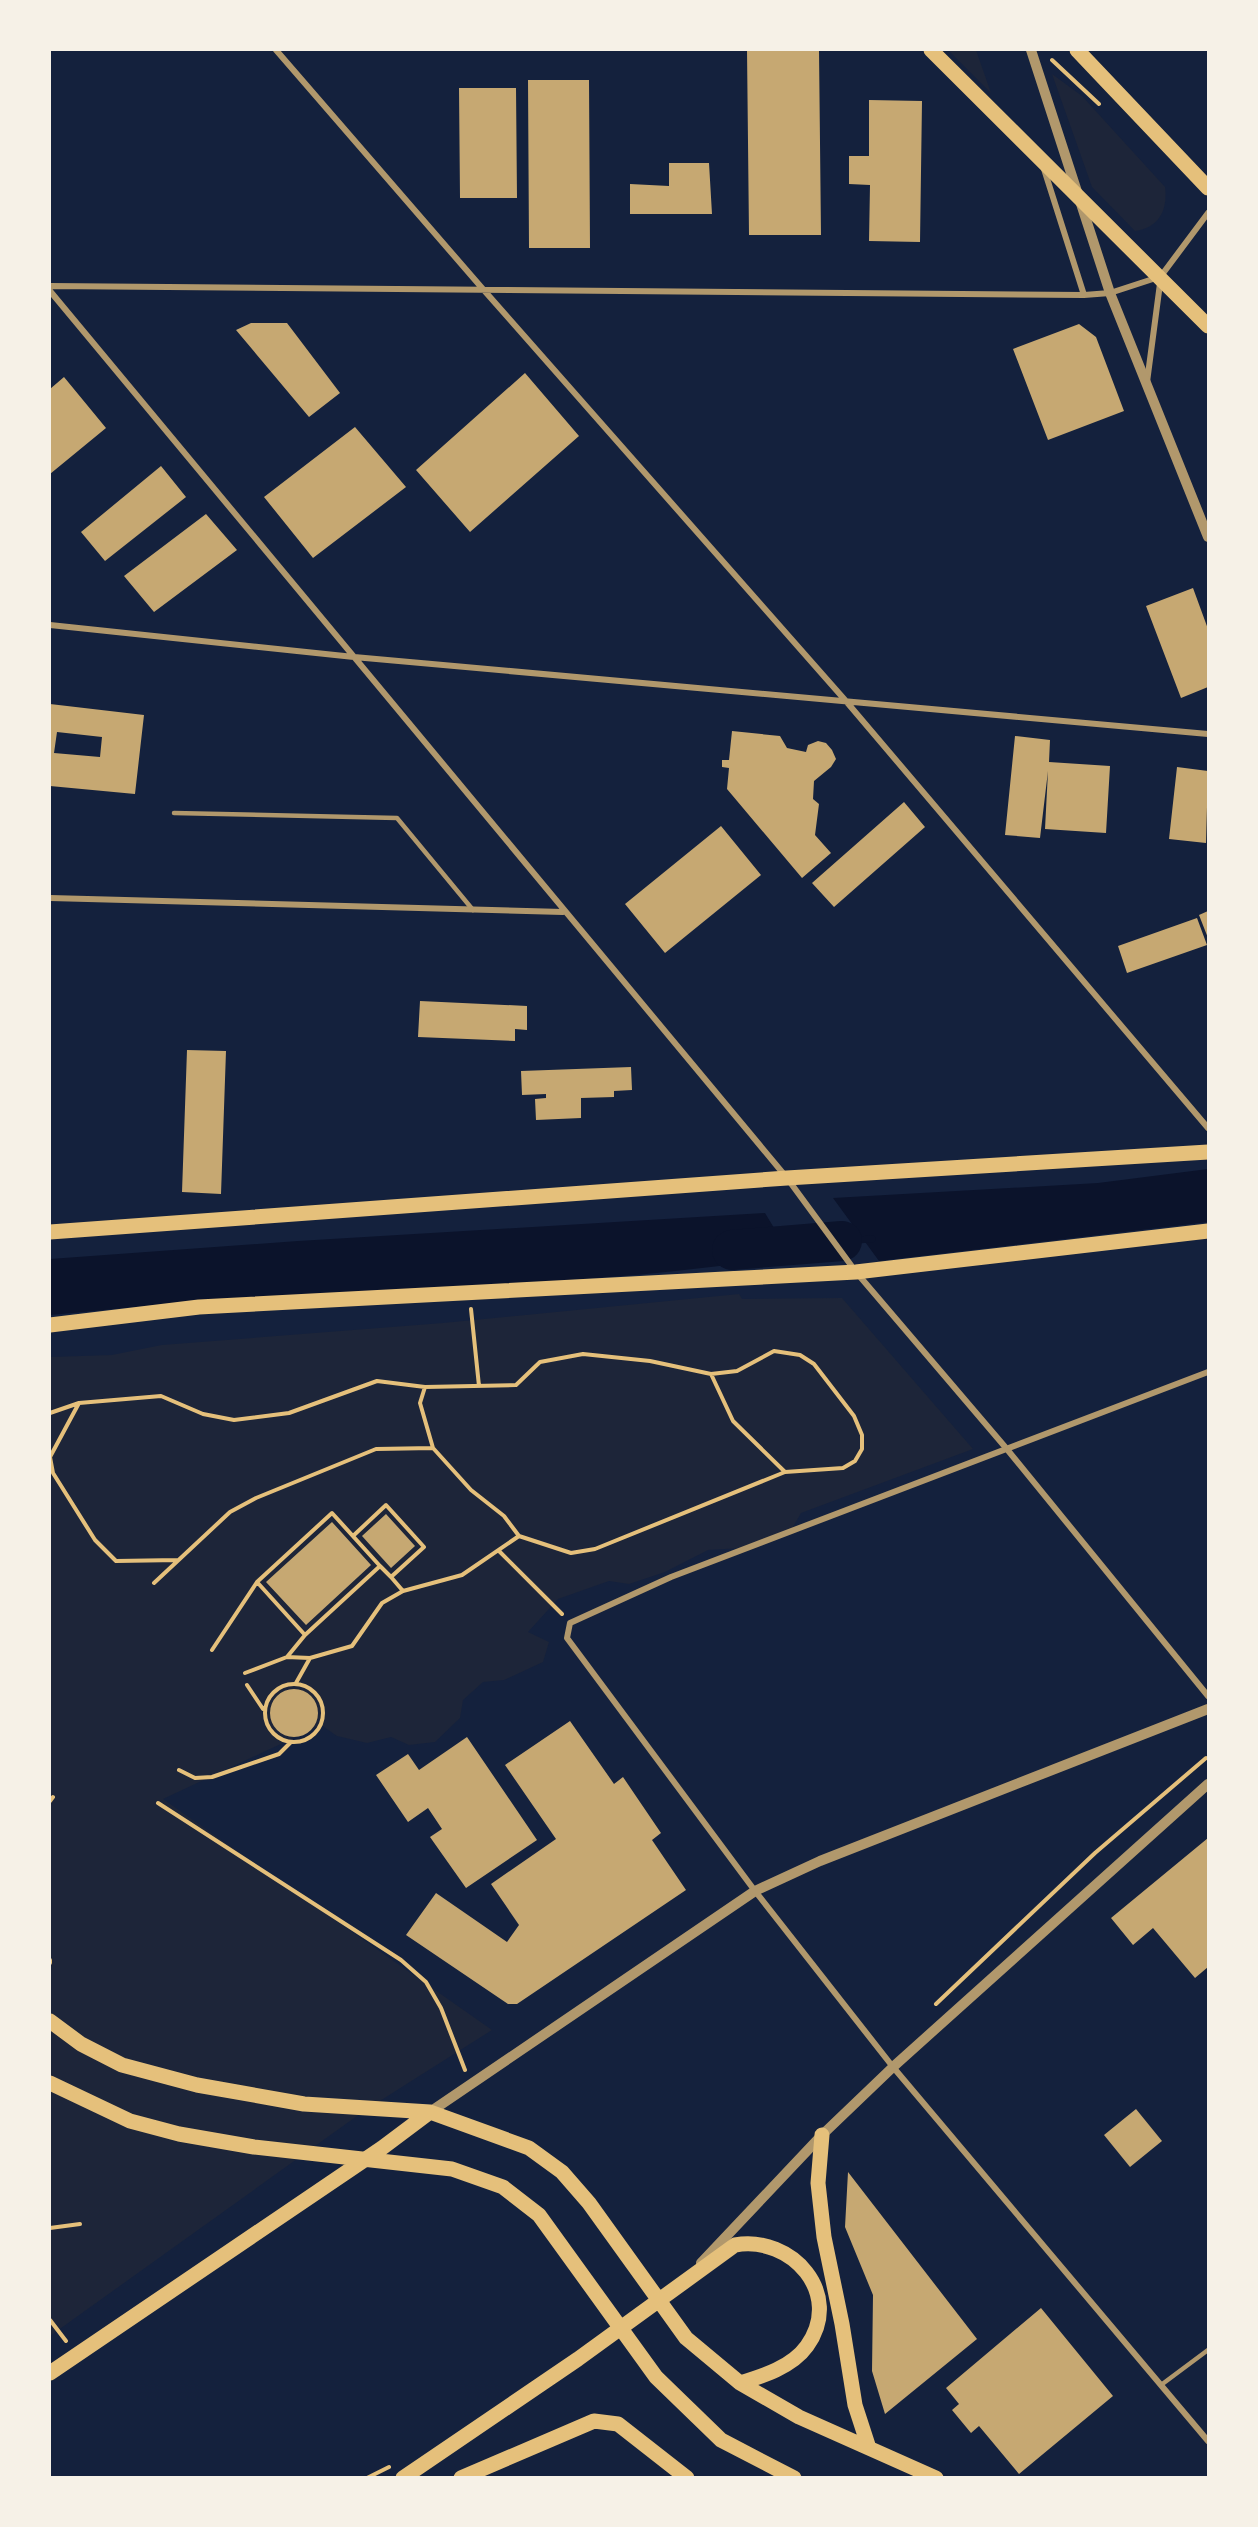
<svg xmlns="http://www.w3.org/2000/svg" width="1258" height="2527" font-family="'Noto Sans',sans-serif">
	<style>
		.green { fill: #1d2539 }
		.water { fill: #0b132b }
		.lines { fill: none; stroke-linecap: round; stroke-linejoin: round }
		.stream { stroke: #0b132b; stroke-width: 7 }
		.river { stroke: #0b132b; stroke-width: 40 }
		.building { fill: #c6a872; fill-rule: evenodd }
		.path { stroke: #e5c07b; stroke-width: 4 }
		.service { stroke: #b1986c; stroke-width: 4.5 }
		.minor { stroke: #b1986c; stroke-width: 6 }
		.tertiary { stroke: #b1986c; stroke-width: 10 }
		.primary { stroke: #e5c07b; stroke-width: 15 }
	</style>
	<rect width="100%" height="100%" fill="#14213d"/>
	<!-- green -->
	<path class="green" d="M948,50h28l15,43z
		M1052,74l30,22 83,91c3,23 -6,41 -30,44l-43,-44z
		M739,1294l3,5 100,-1 131,151 -172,64 -8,14 -51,21 -34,2 -43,22 -36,12 -20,-3 -51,18 -30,33 21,10 -6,20 -39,18 -21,2 -20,18 -3,18 -25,24 -26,3 -18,-8 -24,6 -30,-7 -16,-11 -158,74 329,231 -128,81 -314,225v-979l62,-2 50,-10 281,-22z"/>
	<!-- water -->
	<path class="water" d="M1208,1169v53l-329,39 -46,-63 265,-15z
		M765,1213l26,43c-175,28 -352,30 -529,41 -71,4 -142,12 -212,18v-56l248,-18z"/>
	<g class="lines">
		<!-- stream -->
		<path class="stream" d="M842,1241l30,-2"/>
		<!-- river -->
		<path class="river" d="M732,1250l110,-9"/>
	</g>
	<!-- building -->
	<path class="building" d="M747,50h72l2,185h-72z
		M528,80h61l1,168h-61z
		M459,88h57l1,110h-57z
		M869,100l53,1 -2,141 -51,-1 1,-56 -21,-1v-28h20z
		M669,163h40l3,51h-82v-30l39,2z
		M251,323h36l53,70 -31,24 -73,-87z
		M1079,324l17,13 28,74 -76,29 -35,-91z
		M525,373l54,63 -109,96 -54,-62z
		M64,377l42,51 -56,46v-85z
		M355,427l51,60 -93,71 -49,-61z
		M161,466l25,31 -81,64 -24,-29z
		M206,514l31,36 -83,62 -30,-36z
		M1193,588l15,41v58l-27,11 -35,-92z
		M50,704l94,11 -9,79 -85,-8zM57,732l45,5 -2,20 -46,-4z
		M732,731l48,5 7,12 19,4 2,-7 10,-4 8,2 6,7 4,9 -5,8 -17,14 -1,18 6,5 -4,31 16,18 -29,25 -75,-89 2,-21 -7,-1v-7h7z
		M1015,736l35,4 -1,22 61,4 -4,67 -61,-4 3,-58 -8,67 -35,-3z
		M1177,767l31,4 -2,72 -37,-4z
		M904,802l21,25 -91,80 -22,-24z
		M721,826l40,49 -96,78 -40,-49z
		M1208,911v27l-9,-23z
		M1197,918l10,27 -80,28 -9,-27z
		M420,1001l107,5v24l-12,-1v12l-97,-4z
		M187,1050l39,1 -5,143 -39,-2z
		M631,1067l1,23 -18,1v6l-33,1v20l-45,2 -1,-21 11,-1v-4l-24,1 -1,-24z
		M386,1514l29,32 -24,22 -29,-32z
		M332,1522l39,43 -65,60 -40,-43z
		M270 1713a24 24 0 1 1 48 0a24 24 0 1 1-48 0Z
		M570,1721l44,63 9,-7 38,56 -9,7 34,50 -169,114h-9l-102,-69 30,-42 71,49 12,-17 -28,-41 65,-45 -51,-74z
		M467,1737l70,103 -71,48 -36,-51 12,-8 -14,-21 -20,14 -32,-47 32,-21 11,16z
		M1208,1838v129l-13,11 -42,-50 -20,17 -22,-27z
		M1136,2109l26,32 -32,26 -26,-32z
		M848,2172l129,167 -92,75 -13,-43 1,-76 -28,-68z
		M1041,2308l72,88 -94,78 -40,-48 -8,7 -19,-23 7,-6 -13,-16z"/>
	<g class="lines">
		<!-- path -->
		<path class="path" d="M1052,60l47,44
			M471,1309l8,77
			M425,1387l-5,16 13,45
			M79,1403l-29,54 3,16 42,67 21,21 62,-1
			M50,1413l29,-10 82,-7 42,18 31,6 55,-7 88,-32 48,6 91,-2 24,-23 43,-8 67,7 61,13 22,47 52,51
			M332,1513l48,53 -75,69 -48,-53z
			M353,1536l33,-31 38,42 -33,30 -11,-11
			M499,1551l63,63
			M391,1577l12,14
			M154,1583l76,-71 26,-14 120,-49 57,-1 38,42 33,26 15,20 52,17 24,-4 190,-77 58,-4 12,-7 7,-12v-14l-8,-19 -40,-52 -14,-9 -26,-4 -37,20 -26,3
			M212,1650l45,-68
			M287,1657l23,1 42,-12 30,-43 21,-12 59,-16 57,-39
			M245,1673l42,-16 18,-22
			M296,1683l14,-25
			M265 1713a29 29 0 1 1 58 0a29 29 0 1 1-58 0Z
			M247,1685l16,24
			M179,1770l16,8 17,-1 67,-23 12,-12
			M50,1801l3,-4
			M158,1803l243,157 25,22 15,26 24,62
			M50,1960v3
			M936,2004l159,-151 111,-95
			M50,2228l30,-4
			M50,2320l16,21
			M367,2478l22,-11"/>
		<!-- service -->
		<path class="service" d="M174,813l223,5 76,92
			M1161,2385l47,-35"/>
		<!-- minor -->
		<path class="minor" d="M276,50l206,238 363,412 363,428
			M1044,169l40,126
			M50,286l1034,9 26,-2 46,-15
			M50,291l737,887 69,94 150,176 202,248
			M1147,382l14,-106 47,-63
			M50,625l304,32 854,77
			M50,898l513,14
			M1208,1372l-537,205 -101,46 -3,15 188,253 138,176 315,374"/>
		<!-- tertiary -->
		<path class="tertiary" d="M1031,50l79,243 98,244
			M430,2112l325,-221 65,-30 388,-152
			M701,2263l121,-128 71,-68 315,-283"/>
		<!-- primary -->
		<path class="primary" d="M931,50l277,276
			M1077,50l131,138
			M50,1232l737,-54 421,-26
			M50,1325l149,-18 657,-35 352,-41
			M50,2021l31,23 41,21 75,20 107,19 126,8 99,36 33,24 27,31 97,135 54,45 59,34 137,61
			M50,2083l80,38 49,13 75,13 198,22 51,18 36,28 117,162 65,63 73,38
			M822,2135l-4,48 6,54 18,87 13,81 13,40
			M50,2373l332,-225 48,-36
			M403,2478l175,-119 157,-114c57,-10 109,49 72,101 -15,21 -44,30 -67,37
			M461,2478l133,-57 24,3 69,54"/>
	</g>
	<!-- border -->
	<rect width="1258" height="2527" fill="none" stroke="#f6f1e7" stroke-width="102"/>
</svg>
